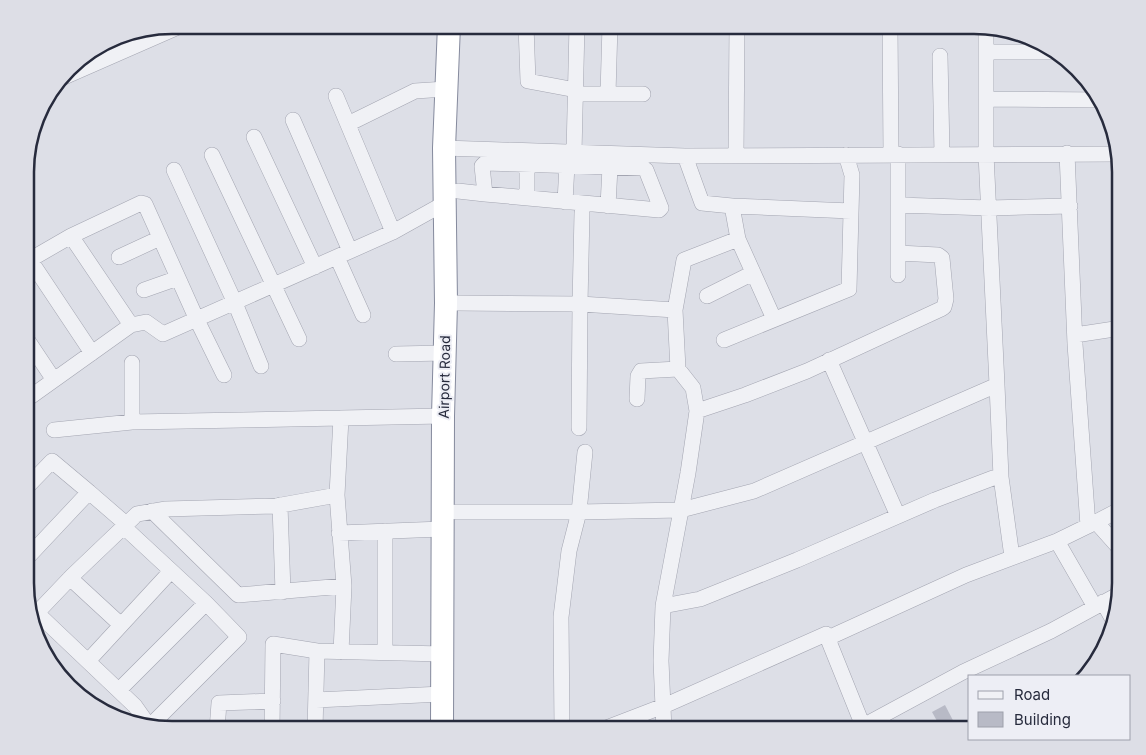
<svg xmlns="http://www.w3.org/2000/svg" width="1146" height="755" font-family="Inter,sans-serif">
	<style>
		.building { fill: #b8bac6 }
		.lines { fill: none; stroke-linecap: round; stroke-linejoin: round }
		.minor-casing { stroke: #a3a5b1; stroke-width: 16 }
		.highway-casing { stroke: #858a9d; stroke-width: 24 }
		.minor { stroke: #f0f1f5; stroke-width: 15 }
		.highway { stroke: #fff; stroke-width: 22 }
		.labels { text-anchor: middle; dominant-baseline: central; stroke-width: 4; stroke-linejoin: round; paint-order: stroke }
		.street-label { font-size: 14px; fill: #272b3d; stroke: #edeef5 }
		.rim { fill: none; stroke: #272b3d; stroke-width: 2.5 }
	</style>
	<rect width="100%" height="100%" fill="#dddfe7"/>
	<!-- building -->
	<path class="building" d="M945,705l13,25h-16l-10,-18z"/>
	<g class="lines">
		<!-- minor casing -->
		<g class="minor-casing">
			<path id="minor" d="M526,25l2,56 48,9
				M789,25h7
				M890,25l1,129
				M986,28v126l11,231 4,92 11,80
				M986,52h72
				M940,56l2,98
				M62,78l121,-53
				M576,94h67
				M608,94l2,-69
				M336,96l57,136
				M986,99l116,1
				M293,120l57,131
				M348,124l67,-33 31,-2
				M254,137l61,130
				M444,148l241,8 433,-2
				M574,153l3,-128
				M1067,153l8,191 13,182
				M212,155l87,184
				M736,155l1,-130
				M174,170l61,133 26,63
				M458,191l27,3 174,16 2,-2 -15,-38 -3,-2 -158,-5 -3,3 3,28
				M527,198v-34
				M565,202l2,-37
				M898,205l91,3 81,-2
				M608,206l2,-39
				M732,206l119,5
				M582,213l-2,91 95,6 3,59 15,19 4,23
				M71,236l70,-33 4,1 52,116 27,55
				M738,239l36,80
				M119,257l41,-19
				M337,257l26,58
				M30,260l62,93
				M26,262l45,-26 60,89 -105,75
				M898,275v-121
				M144,290l34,-12
				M707,296l46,-23
				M456,303l124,1 -1,124
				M675,310l9,-50 54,-21 -6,-33 -30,-3 -17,-47
				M131,325l15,-3 17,12 230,-102 52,-29
				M1075,335l46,-7
				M26,338l28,42
				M724,340l125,-51 3,-114 -6,-20
				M396,354l49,-1
				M829,360l69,156
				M637,399l1,-23 3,-5 37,-2
				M132,422v-59
				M54,430l78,-8 209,-4
				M585,452l-6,60 102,-2 73,-19 243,-106
				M26,488l26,-27 37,31
				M337,495l7,91 -3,66
				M280,505l3,87
				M1121,509l-25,13 25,28
				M152,511l86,84 106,-9
				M456,512h123l-10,39 -8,66 1,113
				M124,527l82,76 33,34 -87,87
				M339,533l103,-4
				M1057,541l38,66
				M26,559l63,-67 37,32
				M70,578l51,47
				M1103,602l9,16
				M663,606l37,-7 97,-39 138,-60 58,-22 8,-1
				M37,613l98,93 12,17
				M32,618l40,-42 65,-62 29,-5 110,-3 61,-11 4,-77 102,-2
				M828,638l138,-63 91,-34 39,-19
				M385,653v-122
				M88,661l83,-90
				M119,690l87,-87
				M316,700l126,-6
				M863,726l100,-54 88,-41 70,-38
				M217,730l2,-27 54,-2
				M272,730l1,-86 44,7
				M315,730l2,-79 126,3
				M601,730l65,-25 160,-71 37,92 -8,4
				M664,730l-3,-69 2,-55 25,-133 9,-62 48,-16 62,-24 134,-62 3,-2 2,-8 -4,-41 -4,-3 -40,-2"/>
		</g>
		<!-- highway casing -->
		<g class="highway-casing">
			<path id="highway" d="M442,730l1,-314 3,-113 -2,-155 5,-123"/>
		</g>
		<!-- minor -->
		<use href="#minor" class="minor"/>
		<!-- highway -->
		<use href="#highway" class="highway"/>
	</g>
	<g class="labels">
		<!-- street labels -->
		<g class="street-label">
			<text transform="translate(444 377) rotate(-89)">Airport Road</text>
		</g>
	</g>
	<!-- crop -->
	<path d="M0 0H1146V755H0ZM172 34H974A138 138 0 0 1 1112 172V583A138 138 0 0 1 974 721H172A138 138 0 0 1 34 583V172A138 138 0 0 1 172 34Z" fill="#dddee6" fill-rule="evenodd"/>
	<path class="rim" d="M172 34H974A138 138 0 0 1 1112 172V583A138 138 0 0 1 974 721H172A138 138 0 0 1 34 583V172A138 138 0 0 1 172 34Z"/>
	<!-- legend -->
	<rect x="968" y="675" width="162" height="65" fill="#edeef5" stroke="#9ea0ab"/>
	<rect x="978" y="691" width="25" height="8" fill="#f0f1f5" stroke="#9ea0ab"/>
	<text x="1014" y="700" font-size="15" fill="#272b3d">Road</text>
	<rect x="978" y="712" width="25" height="15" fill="#b8bac6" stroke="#9ea0ab"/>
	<text x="1014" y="725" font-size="15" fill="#272b3d">Building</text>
</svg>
